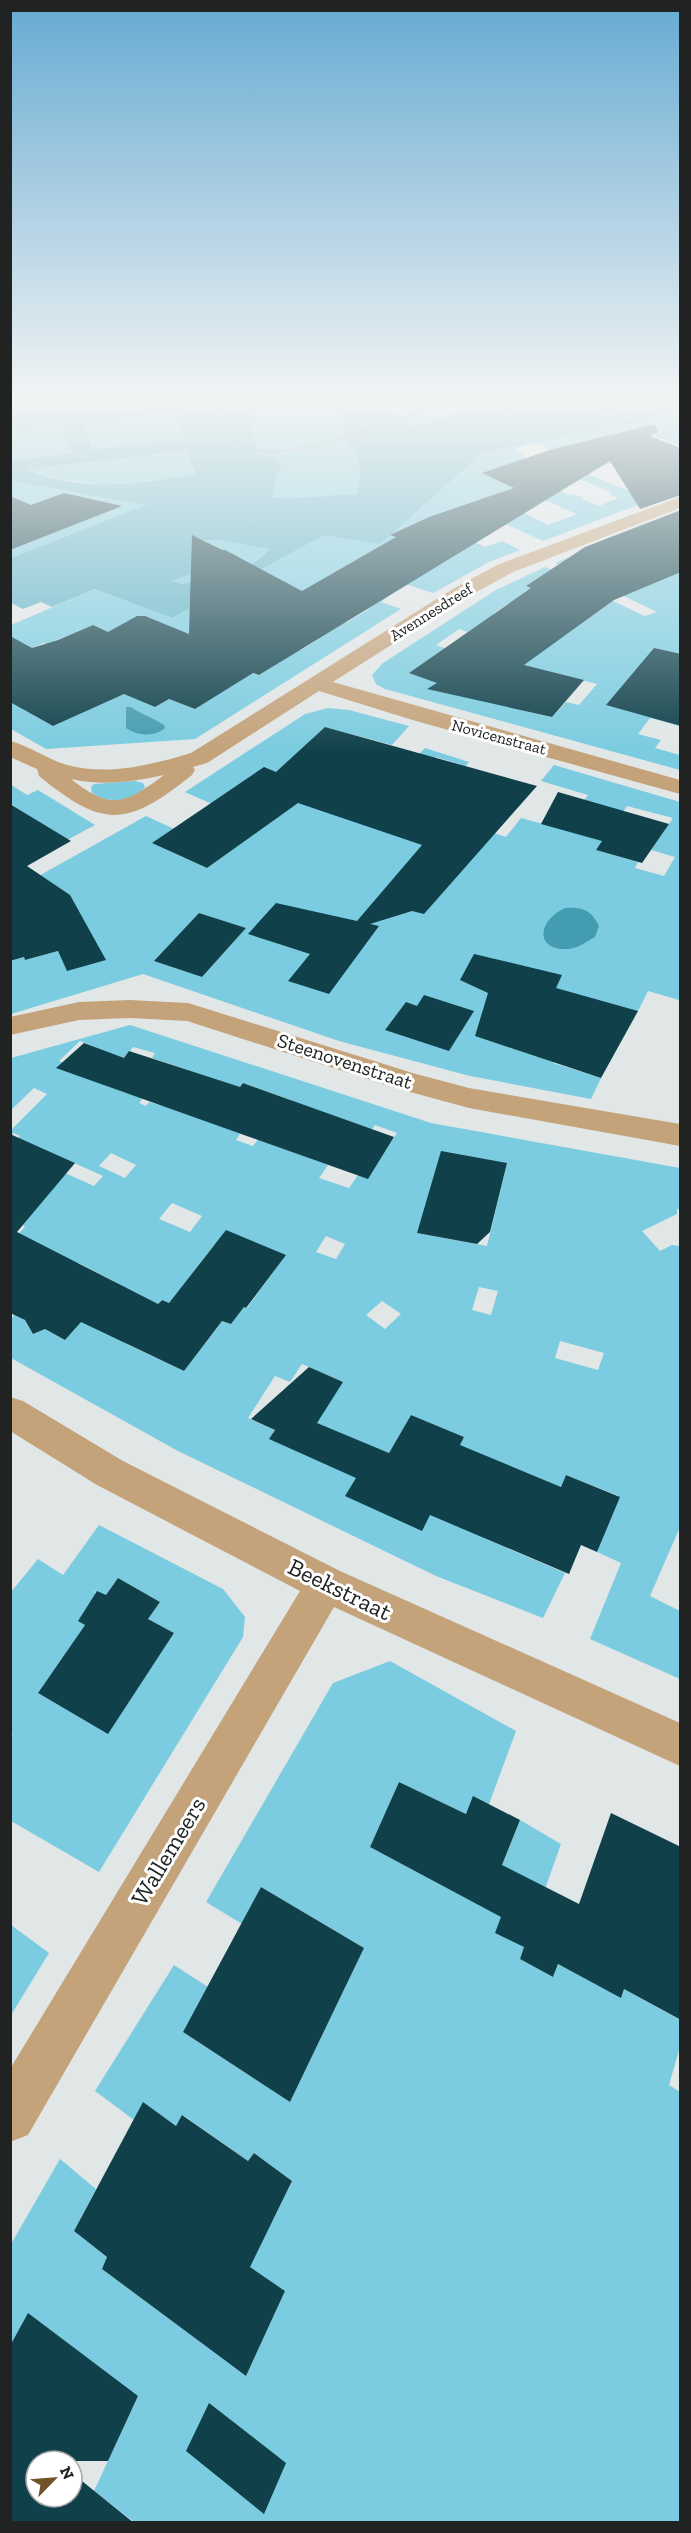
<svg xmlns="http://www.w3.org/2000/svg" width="691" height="2533" font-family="'Zilla Slab',serif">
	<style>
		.green { fill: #7bcce0; fill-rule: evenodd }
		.forest { fill: #5cb3c7; fill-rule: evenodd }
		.water { fill: #449cb0 }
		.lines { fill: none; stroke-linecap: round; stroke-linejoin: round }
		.stream { fill: #449cb0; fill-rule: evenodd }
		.building { fill: #10414b }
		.path { stroke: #888c8c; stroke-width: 2; stroke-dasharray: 3 1.5; stroke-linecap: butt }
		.minor { fill: #c4a37b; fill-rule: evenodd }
		.labels { text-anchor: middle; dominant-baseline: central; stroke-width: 6; stroke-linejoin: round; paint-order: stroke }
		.far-street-label { font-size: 16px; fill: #212323; stroke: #fff }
		.street-label { font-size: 20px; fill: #212323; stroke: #fff }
		.near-street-label { font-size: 24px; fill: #212323; stroke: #fff }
	</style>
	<rect width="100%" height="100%" fill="#e1e6e7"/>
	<!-- green -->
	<path class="green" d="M192,398h399l38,25 51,-15v38l-43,-17 -14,3 2,2 -2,1 16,7 27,5 -20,8 7,3 5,-1 22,9v24l-18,7 -19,-8 24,-9 -48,-20 -25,9 -59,-26 -21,6 9,5 -3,2 20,8 14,-4 97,40 -108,41 -48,-22 -39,14 29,14 17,-6 18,9 -31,12 -56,31 -34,-11 5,-3 -52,-17 -10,6 10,3 -11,7 15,6 7,-2 28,12 -10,8 20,7 -206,130 -149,10 -35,-20 -1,-34 98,-44 -8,-4 -13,5 -8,-4 31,-14 -17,-9 -46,19 -3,-1 -12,5 -9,-5 -12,5v-23l84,-36 77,29 151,-83 -94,-17zM561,471l49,21 -1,2 9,4 -19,8 -17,-7 2,-1 -10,-4 -5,1 -33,-15zM517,487l59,27h1l-29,11 -23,-12 3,-2 -17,-8 -6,2 -17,-8zM428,544l25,10 -27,13 -25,-10zM308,591l8,3 4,-2 49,17 -23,14 -49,-17 13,-8 -9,-3zM270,618l27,9 -2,2 24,10 -18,11 -48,-17 -3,1 -11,-4 13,-8 6,2zM214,643l60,23 -15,9 -11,-3 -12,7 -50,-19zM82,675l15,10 -12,6 13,8 -21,10 5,4 -29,13 -29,-16 34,-17 -7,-4zM166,677l49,19 -20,13 -26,-10 -14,8 -21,-10z
		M178,412l7,27 -93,11 -9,-27z
		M60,426l13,27 -62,8 -1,-29z
		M186,451l10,23c-64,11 -108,17 -172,-5z
		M10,481l138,24 -137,53v-54l9,-4 -9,-4z
		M201,539l16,1 52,9c-20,26 -57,26 -87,35l-11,-3 66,-25z
		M567,558l27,7 86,2v159l-30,-8 -12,16 23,6 -6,8 25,7v15l-295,-81 -9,-5 -4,-9 11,-12 113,-73 49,-23 31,14 -46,6 22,11 61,3 32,15 12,-4 -102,-49zM507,604l44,13h-50l-8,-3zM459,629l57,20 -30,13 -50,-17zM543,670l54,14 -18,21 -13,-3 -14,15 -23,-5z
		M328,708l21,2 60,16 -17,19 -67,-18 -16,15 94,28 22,-22 44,14 -6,7 -4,-5 -23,-7 -11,12 69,64 12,4 15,-19 41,11 26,-34 -47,-14 13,-16 126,37v195l-1,3 -31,-9 -10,20 -85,50v2l48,15 -10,21 -121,-23 -131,-35 -196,-67 -132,40v-53l13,-4 1,3 33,-9 10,19 37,-10 -86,-73 127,-71 41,19 -22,14 42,19 56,-41 -78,-35 120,-78zM627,806l46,12 -22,32 24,7 -11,19 -29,-8 3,-6 -42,-12zM199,913l47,15 -44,49 -44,-15z
		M135,781l8,2 2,4c-12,16 -37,17 -53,6l-1,-6 3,-3z
		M10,784l17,11 11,-5 57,35 -28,15 -56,-36z
		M130,1025l301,98 249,45v42l-3,-1v5l-35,17 18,20 12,-6 8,1v281l-30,69 30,15v68l-90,-40 31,-76 -24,-11 22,-56 -53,-21 -5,12 -44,-18 -31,70 79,34 -22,45 -107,-42 -258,-125 -167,-93v-39l3,-4 11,5 8,14 12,-5 20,11 50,-58 -36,-19 -12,13 -56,-35 14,-14 -2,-2 5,-6 -17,-11 5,-69 4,-3 -6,-3 -3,3v-6l36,-36 -13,-6 -23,22v-52zM80,1041l17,7 -21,21 -17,-8zM133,1047l22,6 -3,5 35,12 -27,35 -11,-3 -3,4 -7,-3 6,-7 -16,-6 -3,3 -24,-9zM243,1083l48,17 -28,39 -4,-1 -6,8 -17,-6 5,-8 -29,-10zM375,1125l22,8 -29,45 -10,-3 -9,13 -30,-10 9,-13 -23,-9 67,-27zM39,1147l64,29 -9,10 -65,-29zM111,1153l25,12 -11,13 -26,-12zM507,1163l-20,83 -70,-13zM172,1203l30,13 -12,16 -31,-13zM326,1236l19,8 -9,15 -20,-7zM214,1245l60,26 -27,37 -3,-1 -13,17 -9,-3 -38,50 -58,-27 35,-44 8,3zM479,1287l19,4 -7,24 -19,-5zM382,1301l19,13 -16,15 -19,-14zM560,1341l44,12 -6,17 -43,-12zM302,1364l41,18 -74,57 6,-9 -27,-12 27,-42 15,6zM411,1415l53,22 -20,38 -98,21 27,-49 16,6z
		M99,1525l124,64 22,28 -2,20 -144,235 -88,-51 -1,-82 3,-4 -2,-1v-142l27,-33 25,16zM118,1578l42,24 -12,17 26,14 -66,100 -70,-40 47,-68 11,-32 -3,-2 13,4z
		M390,1661l126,70 -27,73 -23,10 -67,-32 -29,65 115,61 35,-88 41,24 -41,115 33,18 5,-13 63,33 3,-8 56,31v27l-11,38 11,7v430h-546l-40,-31 44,-95 -127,-50v-102l49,-85 36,30 -22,42 33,26 -5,12 144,107 39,-85 -45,-31 33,-40 19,-39 -38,-28 -6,8 -65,-46 -7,11 -33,-23 -9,17 -39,-29 79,-126 34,22 -25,45 107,70 74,-154 -103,-61 -19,37 -36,-22 127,-219z
		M11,1925l38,28 -38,62 -1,-89z"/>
	<!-- forest -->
	<path class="forest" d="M11,398h362l39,28 32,-7 32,-16 -18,-5h222v10l-41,14 -156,30 -103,92 -56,-9 -152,83 -77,-29 -43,18 -11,-5 -18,7 -12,-6v-45l135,-53 -135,-24 -1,-20 63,-8 -14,-27 -48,6zM330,409l12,8 6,25 10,9 2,24 -3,19 -72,5 -13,-2 3,-18 7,-12 -6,-9 -19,-4 -7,-43zM178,412l6,27 -92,11 -8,-26zM186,451l10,23c-57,10 -115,19 -170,-5zM202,540h15l52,9c-20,26 -58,26 -87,35l-10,-3 66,-25z"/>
	<!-- water -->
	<path class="water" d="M126,707h5c10,7 22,11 33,18l1,3c-10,9 -28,8 -39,0z
		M565,908c18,-1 26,2 34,18l-4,11c-8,4 -16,11 -26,12 -35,2 -32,-28 -4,-41z"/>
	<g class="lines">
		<!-- stream -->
		<path class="stream" d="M588,398h7l37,25 -5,1z"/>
	</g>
	<!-- building -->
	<path class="building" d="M655,424l3,8 -8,4 31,12v47l-41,14 -30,-48 -351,214 -6,-2 -58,36 -26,-10 -14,8 -31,-13 -71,32 -43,-24v-66l22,12 26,-8 35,-15 15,7 29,-16h8l44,18 3,-99 30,15h3l77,41 94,-54 -6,-2 39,-18 85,-29 -32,-15 71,-24z
		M64,493l58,13 -112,44v-54l21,9z
		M681,510v62l-67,28 -90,65 60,15 -32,37 -125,-28 10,-6 -28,-10 122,-85 -5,-2 59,-39z
		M654,648l27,6v72l-75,-21z
		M325,727l212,59 -113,128 -12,-3 -42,13 9,2 -50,68 -41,-13 22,-27 -62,-20 28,-31 81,18 65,-76 -124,-42 -91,65 -55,-25 112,-76 12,5z
		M558,792l111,32 -27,39 -46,-13 6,-9 -61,-17z
		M10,804l61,37 -44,25 43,29 36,65 -39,11 -9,-20 -33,9 -1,-3 -14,4z
		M199,913l47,15 -44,49 -48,-16z
		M474,954l88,21 -6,13 82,23 -37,67 -126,-42 13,-43 -28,-13z
		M424,995l50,16 -25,40 -64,-21 21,-28 11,4z
		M84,1043l40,15 5,-7 111,36 3,-4 151,54 -26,42 -312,-111z
		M10,1134l65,29 -58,69 141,72 4,-4 7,3 57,-73 60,25 -40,53 -2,-1 -13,17 -9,-3 -38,50 -103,-49 -16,18 -20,-11 -12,5 -8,-14 -15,-7z
		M441,1151l66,12 -17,69 -13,12 -60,-11z
		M309,1367l34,15 -26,41 72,30 22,-38 53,22 -4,8 101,42 5,-12 54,22 -23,55 -16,-7 -12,29 -139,-59 -8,16 -77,-35 11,-18 -87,-39 6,-9 -24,-11z
		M118,1578l42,24 -12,17 26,14 -66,101 -70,-41 47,-68 -7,-4 19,-30 9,4z
		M399,1782l67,32 7,-18 47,24 -18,45 77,39 32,-91 70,34v173l-57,-31 -3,9 -63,-34 -5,13 -33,-18 4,-12 -29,-14 6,-16 -131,-70z
		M261,1887l103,61 -74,154 -107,-70z
		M143,2102l33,24 6,-11 66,46 6,-8 38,28 -42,86 35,24 -39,85 -144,-107 5,-12 -33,-26z
		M28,2313l110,83 -30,65h-72v36h36v-24l62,50h-124v-177z
		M209,2403l77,60 -22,51 -78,-63z"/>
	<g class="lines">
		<!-- path -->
		<path class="path" d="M227,398l-6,3 2,13 13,29 31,10 37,-5 38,-9 114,-41"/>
		<!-- minor -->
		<path class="minor" d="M680,497v11l-167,64 -48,26 -132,84 347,98v14l-264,-73 -97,-30 -112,72 -14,4 2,3 -3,5c-65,52 -88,54 -153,1l-2,-7 -27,-12v-16c20,5 37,18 57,24 41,11 84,0 124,-12l260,-163 48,-26zM164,775c-39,29 -53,36 -93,4 31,7 62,3 93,-4z
			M130,1000l58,3 228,71 53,14 211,36v22l-211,-38 -70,-19 -212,-68 -57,-3 -51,2 -69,15v-18l69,-15z
			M10,1397l13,4 100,60 217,110 340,152v43l-346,-159 -306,528 -18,7v-73l290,-478 -203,-106 -87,-54z"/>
	</g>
	<!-- sky -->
	<linearGradient id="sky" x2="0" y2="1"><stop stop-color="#66aad2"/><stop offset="0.53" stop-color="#f2f4f4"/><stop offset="1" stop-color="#f2f4f4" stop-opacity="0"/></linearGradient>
	<rect width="691" height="752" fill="url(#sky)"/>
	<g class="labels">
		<!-- far-street labels -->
		<g class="far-street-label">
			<text transform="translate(431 612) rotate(-32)">Avennesdreef</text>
			<text transform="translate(499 737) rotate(15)">Novicenstraat</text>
		</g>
		<!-- street labels -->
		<g class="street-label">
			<text transform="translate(345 1061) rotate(18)">Steenovenstraat</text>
		</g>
		<!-- near-street labels -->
		<g class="near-street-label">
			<text transform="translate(340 1589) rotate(26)">Beekstraat</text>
			<text transform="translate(168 1851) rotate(-59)">Wallemeers</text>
		</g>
	</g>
	<!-- border -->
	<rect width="691" height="2533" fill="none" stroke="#212323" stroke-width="24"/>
	<!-- north arrow -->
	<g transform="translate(54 2479) rotate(65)"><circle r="28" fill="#ffffff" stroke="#a6a7a7" stroke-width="1.5"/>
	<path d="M0-4.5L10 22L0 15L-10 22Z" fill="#725228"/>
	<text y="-9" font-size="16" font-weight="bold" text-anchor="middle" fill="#212323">N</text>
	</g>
</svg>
